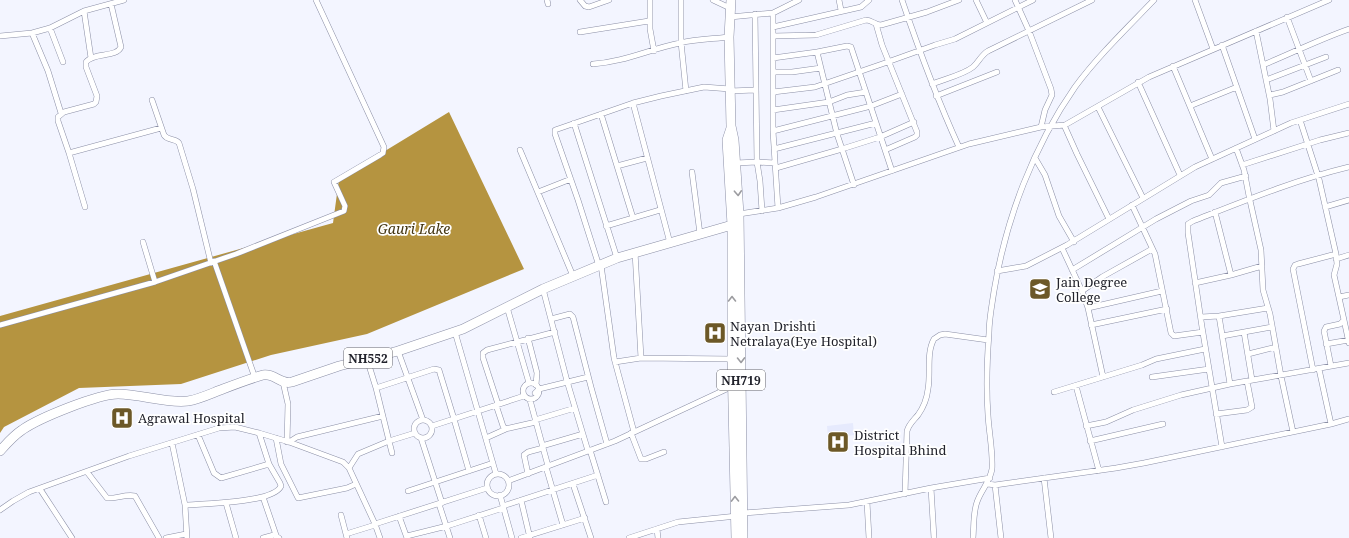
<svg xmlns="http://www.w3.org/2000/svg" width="1349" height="538" font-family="'Noto Serif',serif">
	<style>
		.built { fill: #e6eafd }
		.water { fill: #b59440 }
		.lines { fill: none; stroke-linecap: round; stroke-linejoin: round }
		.street-casing { stroke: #8b8fa6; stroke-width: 6 }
		.highway-casing { stroke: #8b8fa6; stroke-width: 10 }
		.street { stroke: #fff; stroke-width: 5 }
		.highway { stroke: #fff; stroke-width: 9 }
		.oneway { stroke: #9c9ca0 }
		.labels { text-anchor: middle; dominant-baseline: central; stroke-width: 3.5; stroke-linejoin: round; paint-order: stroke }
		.shield { fill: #fff; stroke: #64656b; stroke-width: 1 }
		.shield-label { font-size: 12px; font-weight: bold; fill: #22232c }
		.poi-label { font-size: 13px; fill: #22232c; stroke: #fff; text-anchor: start }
		.water-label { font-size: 14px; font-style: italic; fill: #443612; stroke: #fff }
	</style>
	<rect width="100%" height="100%" fill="#f3f5ff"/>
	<!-- built -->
	<path class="built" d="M853,423l1,12 -7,1v13l-18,2 -2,-25z"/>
	<!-- water -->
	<path class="water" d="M449,112l75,157 -157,65 -96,21 -90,29 -102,4 -75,39 -4,6v-117l333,-93 6,-44z"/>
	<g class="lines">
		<!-- street casing -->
		<g class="street-casing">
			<path id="street" d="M547,0l1,4
				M580,0l5,6 4,1 20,-7
				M650,0v29l4,22
				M681,0v42l5,49
				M713,0l17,8
				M839,0l2,10
				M902,0c17,50 35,99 57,147
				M976,0l11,23
				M1015,0l14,31 22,58 1,6 -7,15 -4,17
				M1195,0l18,49
				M84,11l7,47
				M773,13v118l5,77
				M755,14l2,148 3,19 2,30
				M730,17l43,-4 26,-13
				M1287,17l24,64
				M876,24l6,21 35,87v3l-2,2 -30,13
				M773,27l88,-20 8,-7
				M50,28l13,34
				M1256,31l14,68 4,32
				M580,32l69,-11
				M32,33l16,38 13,42
				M0,36l32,-3 18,-5 34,-17 40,-11
				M773,36l43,-1 50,-15c6,0 9,5 15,5l46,-13 32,-12
				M1222,45l33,94
				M817,52l20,82 17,51
				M773,58l44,-6 30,-6 4,1 41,124
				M593,64c31,-2 57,-15 87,-21 16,-4 33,-4 49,-6
				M1263,65c29,-12 57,-26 86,-36
				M1173,66l39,93
				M773,72h19l29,-4
				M1266,80l60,-23
				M1138,82l42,93
				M932,84c12,-5 31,-9 41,-17 6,-5 8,-12 15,-16l104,-51
				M730,91l25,-1
				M773,92l42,-5 67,-23 53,-19 20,-6 78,-39
				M1270,95l13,-3 55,-22
				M936,96l61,-24
				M152,100l12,35c4,6 11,3 15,8l14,46 18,74
				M633,103l37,140
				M1190,106l47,-19
				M1098,107l45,91
				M773,110l56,-8 18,-7 19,-3
				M601,114l32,104
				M1300,120l19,59 17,75 1,10 -3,11 10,45 -4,4 -14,3 -2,4 7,35
				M574,123l43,135
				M1064,125l13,29 32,65
				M773,131l98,-25 31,-12
				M1236,148l8,22 5,26 12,54 2,40 7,24 11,62 12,56
				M774,149l102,-26
				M520,150l53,126
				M69,153l92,-25
				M1035,158l10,17 14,41 15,26
				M736,163l21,-1 18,1
				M1242,165l78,-25 29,-7
				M617,166l30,-8
				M776,168l66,-19 38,-12 34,-15
				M692,172l8,62
				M538,192l33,-13
				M1132,205l23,49 16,79 3,3 29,-4
				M85,207l-16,-54 -11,-32v-4l6,-5 30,-8 2,-2 1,-6 -11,-29v-5c8,-10 30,-4 35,-15l-10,-43
				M1325,207l24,-7
				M1215,212l16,63
				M739,214l39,-6 38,-11 153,-53 72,-17 24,-2 84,-48 180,-77
				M606,226l54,-16
				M143,242l12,40
				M1062,248l20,43 6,17 15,69
				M1336,259l13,-4
				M214,261l41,117
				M601,265l13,93 20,74
				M599,266l-21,-66 -23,-66v-4l78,-27 28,-7 43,-9 26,2
				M1072,270l84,-51 35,-18 18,-6 12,-12 25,-7
				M997,271l29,-5 41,-21 128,-78 96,-44 58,-19
				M1195,283l36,-8 31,-9
				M543,289l24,92 21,70
				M1082,291l20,-14 50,-28
				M1339,297l10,-2
				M507,307l22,76
				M1088,308l74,-17
				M1219,316l11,68
				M1201,317l18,-1 49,-8
				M551,319l19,-5 3,3 18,70 16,57
				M1344,320l5,23
				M0,325l155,-43 81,-28 108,-43 1,-5 -11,-24 46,-27 3,-2 1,-6 -68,-147
				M1091,325l76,-16
				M455,332l41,142
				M1244,332l8,48
				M1222,336l50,-9
				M528,338l9,35 -1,12
				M1326,344l23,-4
				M398,351l25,69
				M1248,354l28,-7
				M641,358l91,1
				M367,359l9,29 16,65
				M615,362l26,-4 -6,-106
				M1319,369l12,55
				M1313,370l-20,-101 2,-4 3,-1 38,-10
				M1152,377l57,-8
				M283,382l5,22 -1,38
				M523 391a8 8 0 1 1 16 0a8 8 0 1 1-16 0Z
				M1076,386l23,85
				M376,388l58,-19 5,1 15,49 15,52
				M1054,392l88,-27 14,-6 49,-10
				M535,393l4,-4 49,-12
				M530,400l18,66
				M498,404l-15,-46v-5l4,-3 68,-18
				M496,405l7,21 2,3 31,-7
				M1216,414l31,-4 5,-3 -5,-26
				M414 429a9 9 0 1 1 18 0a9 9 0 1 1-18 0Z
				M535,420l40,-12
				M432,426l92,-30
				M1086,426l20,-4 27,-12 48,-15 49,-11 119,-21
				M631,433l10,26h5l18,-7
				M198,435l16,38 7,5 48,-14
				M276,438l5,26 17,34 49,-10 9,-4
				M421,438l21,65
				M486,438l20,-9
				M1090,441l73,-17
				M289,442l8,-5 86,-21
				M172,443l13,62 2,33
				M542,446l41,-12
				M1222,447l-20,-120 -14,-94v-9l5,-3c51,-20 102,-41 156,-54
				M590,450l16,52
				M546,467l17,58
				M349,468l9,-14 31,-13 26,-8
				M87,472l20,26c9,1 18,-4 28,-2l24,42
				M528,474l-4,-19 4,-3 15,-4
				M487 485a11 11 0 1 1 22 0a11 11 0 1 1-22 0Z
				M1044,478l7,60
				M508,481l107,-40 118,-55
				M573,484l18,54
				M988,484l7,1 121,-17 28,-5 187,-39 18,-5
				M995,485l6,53
				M931,488l59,-10
				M40,489l32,49
				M408,491l85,-28
				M905,494l2,-63c2,-7 6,-10 11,-16 5,-7 9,-17 10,-26 3,-16 -2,-36 6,-50l6,-4 5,-1 43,6
				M500,495l12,43
				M263,497l13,38
				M521,500l9,38
				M867,502l2,36
				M226,503l10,35
				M439,504l11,34
				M185,505c18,-1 89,-2 96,-19l-1,-3 -11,-19 -10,-31
				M503,506l95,-31
				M0,510l13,-9 16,-9 100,-36 90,-28 16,-1 24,6 30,9 54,20 6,6 26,56
				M743,513l106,-8 82,-17 3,50
				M341,515l6,23
				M479,515l7,23
				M399,516l8,22
				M657,529l1,9
				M346,534l29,-9
				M407,536l40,-10 56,-18
				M166,538l20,-4
				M263,538l11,-3 5,3
				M380,538l-5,-14 112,-36
				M521,538l64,-20
				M629,538l49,-16 59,-6
				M973,538c1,-11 0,-25 4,-36 4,-12 13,-20 15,-33 1,-18 -3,-36 -4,-54 -2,-27 -1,-55 1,-82 0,-14 3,-28 5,-42 12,-72 39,-144 81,-204 23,-31 52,-59 79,-87"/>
		</g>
		<!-- highway casing -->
		<g class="highway-casing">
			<path id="highway" d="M731,0l-2,37 2,89 3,14 5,74 4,324
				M731,128l-4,12 5,85v134l4,179
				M0,451c7,-8 13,-15 22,-21 17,-12 76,-36 96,-36 22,0 50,10 70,7 12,-2 24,-8 35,-12 13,-5 26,-10 40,-14 12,-2 17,10 29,7l47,-16 59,-15 65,-22 80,-40 74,-31 122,-35"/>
		</g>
		<!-- street -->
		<use href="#street" class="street"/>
		<!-- highway -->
		<use href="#highway" class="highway"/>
	</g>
	<!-- one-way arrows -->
	<defs><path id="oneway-chevron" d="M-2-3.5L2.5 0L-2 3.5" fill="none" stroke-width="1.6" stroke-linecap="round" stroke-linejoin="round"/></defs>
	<g class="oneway">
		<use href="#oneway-chevron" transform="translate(738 193) rotate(87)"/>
		<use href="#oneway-chevron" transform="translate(732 299) rotate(-90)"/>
		<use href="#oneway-chevron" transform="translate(741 360) rotate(89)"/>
		<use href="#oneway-chevron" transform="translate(735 499) rotate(-91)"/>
	</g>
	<!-- icons -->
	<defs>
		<g id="university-square" transform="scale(1.15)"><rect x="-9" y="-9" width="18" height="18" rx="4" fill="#6c5827" stroke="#fff"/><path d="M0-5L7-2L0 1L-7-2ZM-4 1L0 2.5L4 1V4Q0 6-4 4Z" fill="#fff"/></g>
		<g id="hospital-square" transform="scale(1.15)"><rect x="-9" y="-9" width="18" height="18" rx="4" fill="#6c5827" stroke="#fff"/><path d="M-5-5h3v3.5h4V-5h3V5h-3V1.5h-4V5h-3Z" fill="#fff"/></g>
	</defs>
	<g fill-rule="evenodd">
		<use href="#university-square" x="1040" y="289"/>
		<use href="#hospital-square" x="715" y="333"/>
		<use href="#hospital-square" x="122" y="418"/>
		<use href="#hospital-square" x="838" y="442"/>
	</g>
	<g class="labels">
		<!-- shield labels -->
		<g class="shield">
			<rect x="344" y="348" width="48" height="20" rx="3"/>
			<rect x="717" y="370" width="48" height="20" rx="3"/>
		</g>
		<g class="shield-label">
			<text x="368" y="358">NH552</text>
			<text x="741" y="380">NH719</text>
		</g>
		<!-- poi labels -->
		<g class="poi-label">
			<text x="1056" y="282">Jain Degree<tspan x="1056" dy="15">College</tspan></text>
			<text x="730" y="326">Nayan Drishti<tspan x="730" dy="15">Netralaya(Eye Hospital)</tspan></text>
			<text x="138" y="418">Agrawal Hospital</text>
			<text x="854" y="435">District<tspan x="854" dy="15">Hospital Bhind</tspan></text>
		</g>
		<!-- water labels -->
		<g class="water-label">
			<text x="414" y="228">Gauri Lake</text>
		</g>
	</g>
</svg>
